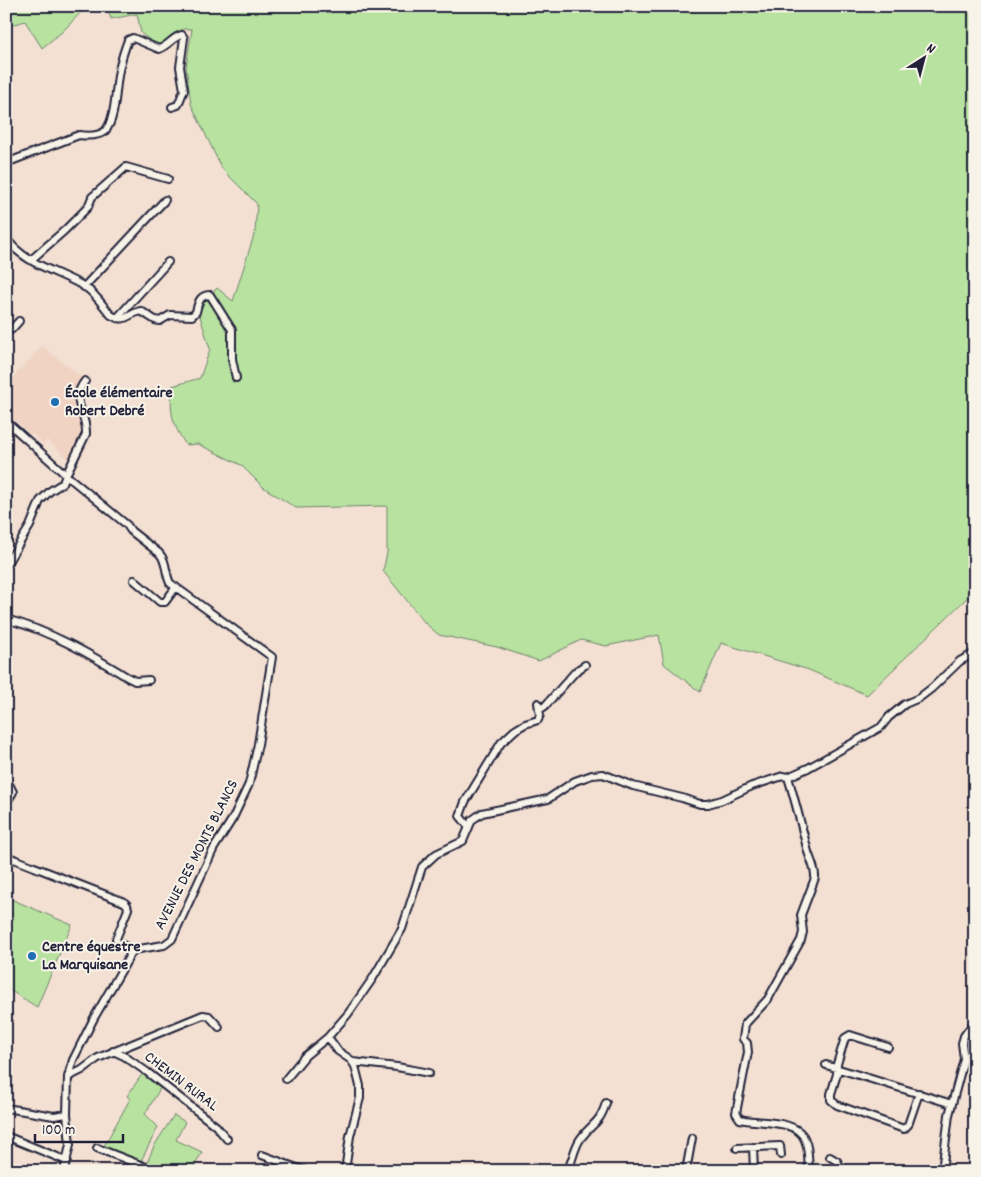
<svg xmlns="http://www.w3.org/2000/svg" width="981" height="1177" font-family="Dekko,sans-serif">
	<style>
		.built { fill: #f0d3c3 }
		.green { fill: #b8e29f; stroke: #6d826d }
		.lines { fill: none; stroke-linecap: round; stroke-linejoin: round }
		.minor-casing { stroke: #22223b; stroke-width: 10 }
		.minor { stroke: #f7f3e8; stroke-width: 6 }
		.poi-dot { fill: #1f6fb2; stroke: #f7f3e8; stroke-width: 2 }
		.labels { text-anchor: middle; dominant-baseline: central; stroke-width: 4; stroke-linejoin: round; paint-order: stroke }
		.poi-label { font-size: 16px; font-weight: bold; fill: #22223b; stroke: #f7f3e8; text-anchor: start }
		.street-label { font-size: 16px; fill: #22223b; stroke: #f7f3e8 }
	</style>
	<rect width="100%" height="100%" fill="#f3e0d2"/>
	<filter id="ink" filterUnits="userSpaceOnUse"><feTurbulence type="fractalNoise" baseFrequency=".02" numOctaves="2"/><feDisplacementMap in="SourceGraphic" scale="10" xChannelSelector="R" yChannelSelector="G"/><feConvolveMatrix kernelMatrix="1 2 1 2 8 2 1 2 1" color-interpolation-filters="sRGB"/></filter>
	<g filter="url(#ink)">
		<!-- built -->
		<path class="built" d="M42,346l42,33 -5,7 -3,1v10l9,34 -13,26 -4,2 -21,-19 -4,4 -10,-10 -2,1 -25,-22v-28z"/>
		<!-- green -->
		<path class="green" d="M6,6h81l-24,25 -21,17 -17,-27 -19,6z
			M106,6h869v584l-108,105 -58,-25 -88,-27 -21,49 -36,-28 -5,-29 -53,11 -25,-6 -42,21 -42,-14 -58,-12 -14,-12 -42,-52 4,-18v-47l-91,2 -33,-21 -22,-22 -43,-21 -12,1c-15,-23 -16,-32 -14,-59l28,-8 10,-29 -11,-36 6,-13 12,-12 16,13 22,-69 2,-28 -35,-35 -31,-65 -5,-37 6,-38h-9l-25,18 -17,-14 -4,-19 -26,5z
			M6,897l66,28 -35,82 -31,-19z
			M143,1073l18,14 -16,27 13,13 -17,34 -37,-15 26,-47 -3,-3z
			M174,1115l11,7 -9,18 26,12 -10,19h-28l-17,-8 7,-17z"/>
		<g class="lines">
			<!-- minor casing -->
			<g class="minor-casing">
				<path id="minor" d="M6,163l73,-28c8,1 20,1 26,-4 12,-12 10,-49 15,-65 2,-9 5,-18 8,-26l5,-2 26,11c9,-3 15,-13 23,-14l2,3 -4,29 4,23 -6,15 -6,2
					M6,238c19,27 52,33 79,49 10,6 18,19 26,28 15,9 17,-2 30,-4l14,9 5,1 10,-6 22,1 4,-4c2,-8 3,-17 14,-17l22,35v29l4,19
					M31,260l34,-30 23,-23 4,-10 34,-30 42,12
					M84,287l81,-87
					M117,318l51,-56
					M6,325l6,4 7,-8
					M6,421l60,54 61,50 4,6 28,22c8,8 6,20 11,30l102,74 -14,87 -9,40 -16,34 -19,30 -42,91 -8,6 -31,5 -39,68 -21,42 -5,17 -1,37 3,31 -6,26
					M6,565l24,-39 10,-25 10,-10 13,-8 3,-8 20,-41c1,-21 -17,-34 -1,-53
					M134,580l26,22h5l11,-15
					M6,619c44,12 82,34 121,58l8,4 14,-1
					M539,710l6,-4 31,-35 9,-6
					M788,777c7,23 13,47 19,71 2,10 9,20 8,30l-14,37 2,17 -2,8 -33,59 -23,25 -2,15 4,4 1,9 -12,61 4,6 5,1c18,3 53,0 60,20 4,9 3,21 4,31
					M6,785l4,1 3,6 -7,12
					M468,826l-8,-10 5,-14 36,-59 14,-13 10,-6 13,-4 2,-5 -2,-12
					M6,856l118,46 3,3 1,4 -12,30 2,4 15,7
					M888,1047l-38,-12 -5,3 -8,26v10l-6,20v6l6,5 67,24 4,-4 11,-32
					M113,1051l11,5 23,16 69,54 11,13
					M353,1062l44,5 32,6
					M826,1065l126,39
					M68,1077l14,-7 16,-12 105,-43 6,1 10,11
					M286,1079l19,-23 23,-19
					M6,1108l48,8 13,-2
					M6,1136l61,25
					M753,1147l1,24
					M97,1148l46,18v5
					M737,1148l43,-2 1,9
					M262,1155l43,16
					M830,1157l7,4 4,7
					M345,1171l5,-35 10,-38v-12l-5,-20 -4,-6 -13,-9 -10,-14 20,-23 25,-36 29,-49 20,-62 14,-13 27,-13 9,-21 10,-7 66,-14 27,-18 17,-6 11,-1 30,12 49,12 18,6h8l14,-4 30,-14 31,-10 5,1 20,-9 73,-41 8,-10 16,-13 14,-6 13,-10 28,-27 15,-8
					M567,1171c6,-10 7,-24 14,-33 12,-16 18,-13 25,-35
					M686,1171l6,-33
					M840,1171l1,-3 10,3
					M942,1171l7,-56 15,-56 -2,-16 2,-7 11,-15"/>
			</g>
			<!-- minor -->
			<use href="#minor" class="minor"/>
		</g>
	</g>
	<!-- markers -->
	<g class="poi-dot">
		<circle cx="55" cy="402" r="5"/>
		<circle cx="32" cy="956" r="5"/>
	</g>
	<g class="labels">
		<!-- poi labels -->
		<g class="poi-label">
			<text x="65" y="393">École élémentaire<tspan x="65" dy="18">Robert Debré</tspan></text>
			<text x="42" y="947">Centre équestre<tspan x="42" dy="18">La Marquisane</tspan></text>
		</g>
		<!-- street labels -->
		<g class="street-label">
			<text transform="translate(197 855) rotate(-63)">AVENUE DES MONTS BLANCS</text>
			<text transform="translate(181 1082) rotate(37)">CHEMIN RURAL</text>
		</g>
	</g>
	<!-- margin -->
	<rect width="981" height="1177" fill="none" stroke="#f7f3e8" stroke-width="25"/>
	<rect x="12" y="12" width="956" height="1152" fill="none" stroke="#22223b" stroke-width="2" filter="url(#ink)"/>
	<!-- north arrow -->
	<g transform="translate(924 58) rotate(36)" stroke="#f7f3e8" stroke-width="4" paint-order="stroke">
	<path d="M0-4L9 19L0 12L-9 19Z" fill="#22223b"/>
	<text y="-8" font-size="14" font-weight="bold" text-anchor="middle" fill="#22223b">N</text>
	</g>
	<!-- scale -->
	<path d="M35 1134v8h88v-8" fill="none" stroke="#22223b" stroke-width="2.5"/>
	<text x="42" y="1134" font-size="15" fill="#22223b" stroke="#f7f3e8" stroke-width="4" paint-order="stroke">100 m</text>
</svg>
